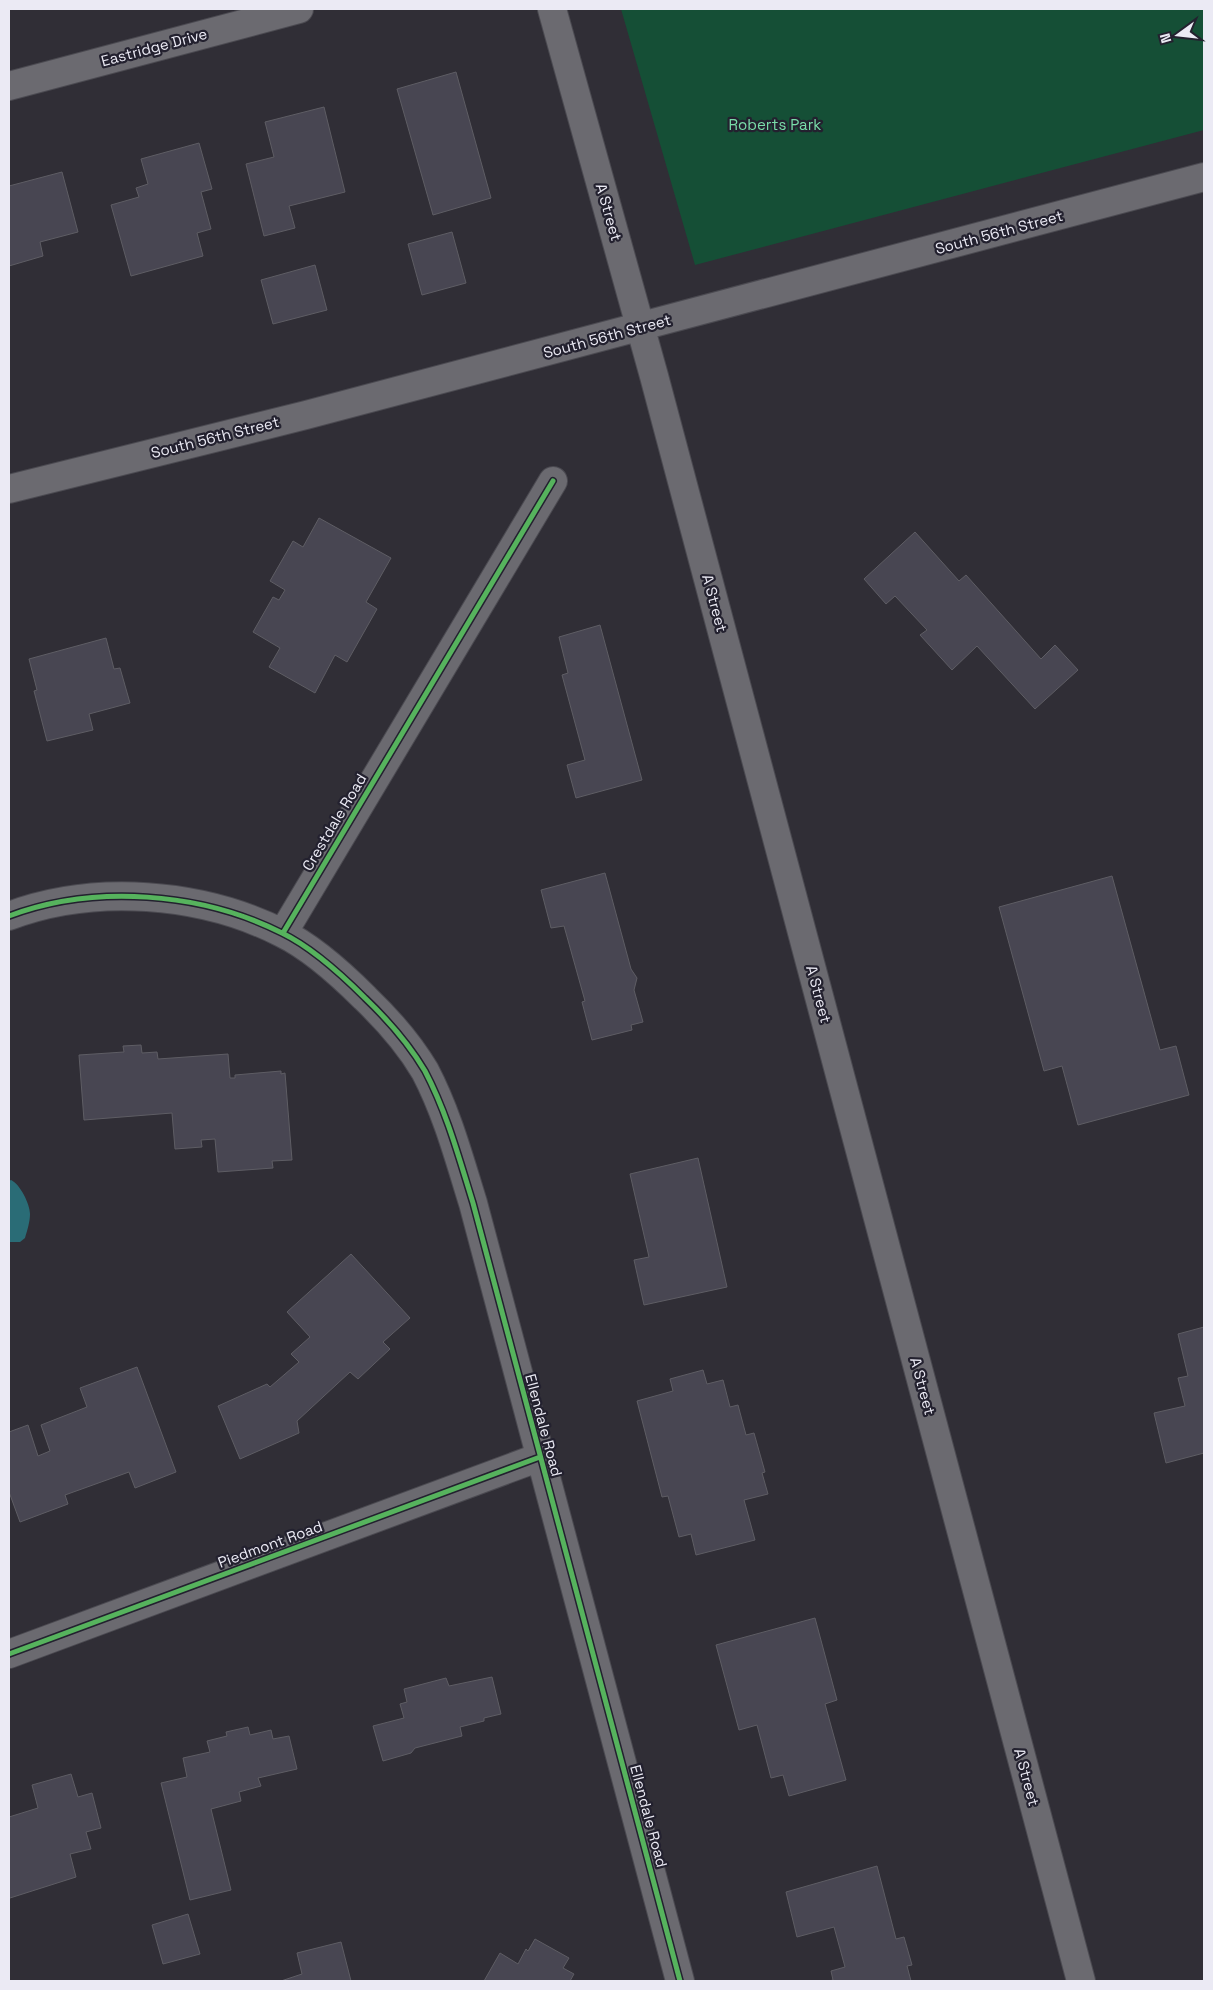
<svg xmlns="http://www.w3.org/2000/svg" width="1213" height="1990" font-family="'Space Grotesk',sans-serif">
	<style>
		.green { fill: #154f36 }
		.water { fill: #2a6c76 }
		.building { fill: #484652; stroke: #5e5d64 }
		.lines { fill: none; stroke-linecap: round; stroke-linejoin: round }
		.minor-casing { stroke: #4b4a51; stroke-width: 30 }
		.secondary-casing { stroke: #4b4a51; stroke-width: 30 }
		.minor { stroke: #6b6a70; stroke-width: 28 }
		.secondary { stroke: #6b6a70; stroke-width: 28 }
		.cycleway-casing { stroke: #23212f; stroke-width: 8 }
		.cycleway { stroke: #56b35d; stroke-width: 5 }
		.labels { text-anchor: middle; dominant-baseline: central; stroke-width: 4.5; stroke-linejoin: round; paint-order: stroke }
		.street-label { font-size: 15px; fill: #ebeaf4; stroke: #23212f }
		.park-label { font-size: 15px; fill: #79dda9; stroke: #23212f }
	</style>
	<rect width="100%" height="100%" fill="#302e36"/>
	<!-- green -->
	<path class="green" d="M621,9h583v121l-509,135z"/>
	<!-- water -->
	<path class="water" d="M11,1180c9,4 19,24 19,34 0,8 -3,17 -5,24l-5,4h-11v-61z"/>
	<!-- building -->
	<path class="building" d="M456,72l35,126 -58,17 -36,-126z
		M324,107l21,85 -56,14 6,22 -31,8 -18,-72 28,-7 -9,-35z
		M199,143l13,46 -11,3 10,37 -14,4 6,23 -72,20 -20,-71 28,-8 -3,-9 12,-4 -7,-25z
		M62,172l16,60 -38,10 3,14 -34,10v-80z
		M452,232l14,51 -44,12 -14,-51z
		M315,265l12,45 -54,14 -12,-44z
		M319,518l72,40 -25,44 11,7 -30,53 -12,-7 -20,38 -46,-26 11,-19 -27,-16 20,-35 6,3 6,-10 -15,-9 23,-40 10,6z
		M915,532l44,49 7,-6 75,84 14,-14 23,25 -43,39 -58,-63 -25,24 -32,-35 7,-5 -32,-34 -9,8 -22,-25z
		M600,625l42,155 -66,18 -9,-33 18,-5 -23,-85 6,-2 -9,-36z
		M106,638l8,31 6,-1 10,35 -41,11 4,16 -46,11 -13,-50 3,-1 -8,-31z
		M605,873l26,96 6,9 -3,12 9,32 -12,3 1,5 -40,10 -10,-38 3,-1 -21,-75 -13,2 -10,-38z
		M1112,876l48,174 16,-4 13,49 -111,30 -16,-59 -18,5 -45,-164z
		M141,1045l1,8 15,-1 1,7 70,-5 2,24h5v-3l46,-4v3l4,-1 7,87 -20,1 1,7 -55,4 -3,-33 -14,1 1,7 -27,2 -3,-36 -88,7 -5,-65 45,-3 -1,-6z
		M698,1158l29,129 -83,18 -10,-45 15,-3 -19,-83z
		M351,1254l59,64 -27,24 7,7 -32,30 -8,-7 -53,49 2,12 -59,26 -22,-53 49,-22 3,3 29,-25 -8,-8 19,-17 -23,-25z
		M1204,1327v126l-38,10 -12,-50 31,-7 -7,-28 10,-2 -10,-42z
		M137,1367l39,105 -41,16 -6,-16 -64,23 3,9 -48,18 -11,-30v-60l19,-7 10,31 12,-5 -9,-26 46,-18 -7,-19z
		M703,1370l4,14 16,-4 7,27 8,-2 8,30 8,-2 11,39 -3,1 6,21 -24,6 11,40 -59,15 -5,-21 -12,3 -11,-41 -6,1 -25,-96 36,-10 -3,-12z
		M815,1618l22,82 -12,4 21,76 -57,16 -6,-21 -12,3 -14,-53 -18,5 -23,-85z
		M492,1677l9,37 -17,4v3l-24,6 2,9 -47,12 -4,5 -28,8 -10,-35 31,-8 -4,-14 7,-2 -3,-13 42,-11 3,8z
		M248,1727l2,8 21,-5 2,9 16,-3 8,33 -39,9 3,8 -22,6 2,9 -30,8 20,81 -41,10 -29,-117 26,-6 -4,-19 27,-6 -3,-11 20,-5 -1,-4z
		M71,1774l7,23 14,-4 9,35 -15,4 5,17 -21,5 6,23 -66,21 -1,-1v-80l29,-9 -6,-23z
		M877,1866l19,73 8,-2 8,28 -5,1 4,15h-82l4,-1 -2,-9 14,-4 -11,-40 -37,10 -11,-45z
		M188,1914l12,40 -37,10 -11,-39z
		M535,1939l34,19 -6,10 11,6 -4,7h-86l16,-28 18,11 8,-15 2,2z
		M341,1942l10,39h-70l21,-7 -5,-21z"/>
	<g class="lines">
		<!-- minor casing -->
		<g class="minor-casing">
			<path id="minor" d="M9,86l290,-77
				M9,916c85,-32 192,-24 273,17 29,14 60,42 83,65 23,22 44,46 60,73 22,42 34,87 48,132l207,778
				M283,933l270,-452
				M9,1654l531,-197"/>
		</g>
		<!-- secondary casing -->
		<g class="secondary-casing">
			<path id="secondary" d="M552,9l102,367 427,1605
				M9,489l297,-74 898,-238"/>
		</g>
		<!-- minor -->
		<use href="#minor" class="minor"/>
		<!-- secondary -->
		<use href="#secondary" class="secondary"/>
		<!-- cycleway casing -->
		<g class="cycleway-casing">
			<path id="cycleway" d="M9,916c85,-32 192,-24 273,17 29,14 60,42 83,65 23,22 44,46 60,73 22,42 34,87 48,132l207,778
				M283,933l270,-452
				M9,1654l531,-197"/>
		</g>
		<!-- cycleway -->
		<use href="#cycleway" class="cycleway"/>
	</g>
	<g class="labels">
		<!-- street labels -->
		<g class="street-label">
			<text transform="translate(154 47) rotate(-15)">Eastridge Drive</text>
			<text transform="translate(609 212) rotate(74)">A Street</text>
			<text transform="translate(999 232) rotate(-15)">South 56th Street</text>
			<text transform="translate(607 336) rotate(-15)">South 56th Street</text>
			<text transform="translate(215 437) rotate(-14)">South 56th Street</text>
			<text transform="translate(715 603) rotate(75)">A Street</text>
			<text transform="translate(334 822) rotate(-59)">Crestdale Road</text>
			<text transform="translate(819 994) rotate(75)">A Street</text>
			<text transform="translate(923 1386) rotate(75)">A Street</text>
			<text transform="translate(544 1425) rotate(75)">Ellendale Road</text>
			<text transform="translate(270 1544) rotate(-20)">Piedmont Road</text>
			<text transform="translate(1027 1777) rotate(75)">A Street</text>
			<text transform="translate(649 1816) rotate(75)">Ellendale Road</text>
		</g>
		<!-- park labels -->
		<g class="park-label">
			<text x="775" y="124">Roberts Park</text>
		</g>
	</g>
	<!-- border -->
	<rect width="1213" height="1990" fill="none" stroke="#ebeaf4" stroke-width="20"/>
	<!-- north arrow -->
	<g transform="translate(1178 35) rotate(255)" stroke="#23212f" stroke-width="4" paint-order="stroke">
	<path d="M0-4L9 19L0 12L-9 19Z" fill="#ebeaf4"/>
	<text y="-8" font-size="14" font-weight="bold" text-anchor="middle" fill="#ebeaf4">N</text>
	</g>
</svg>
